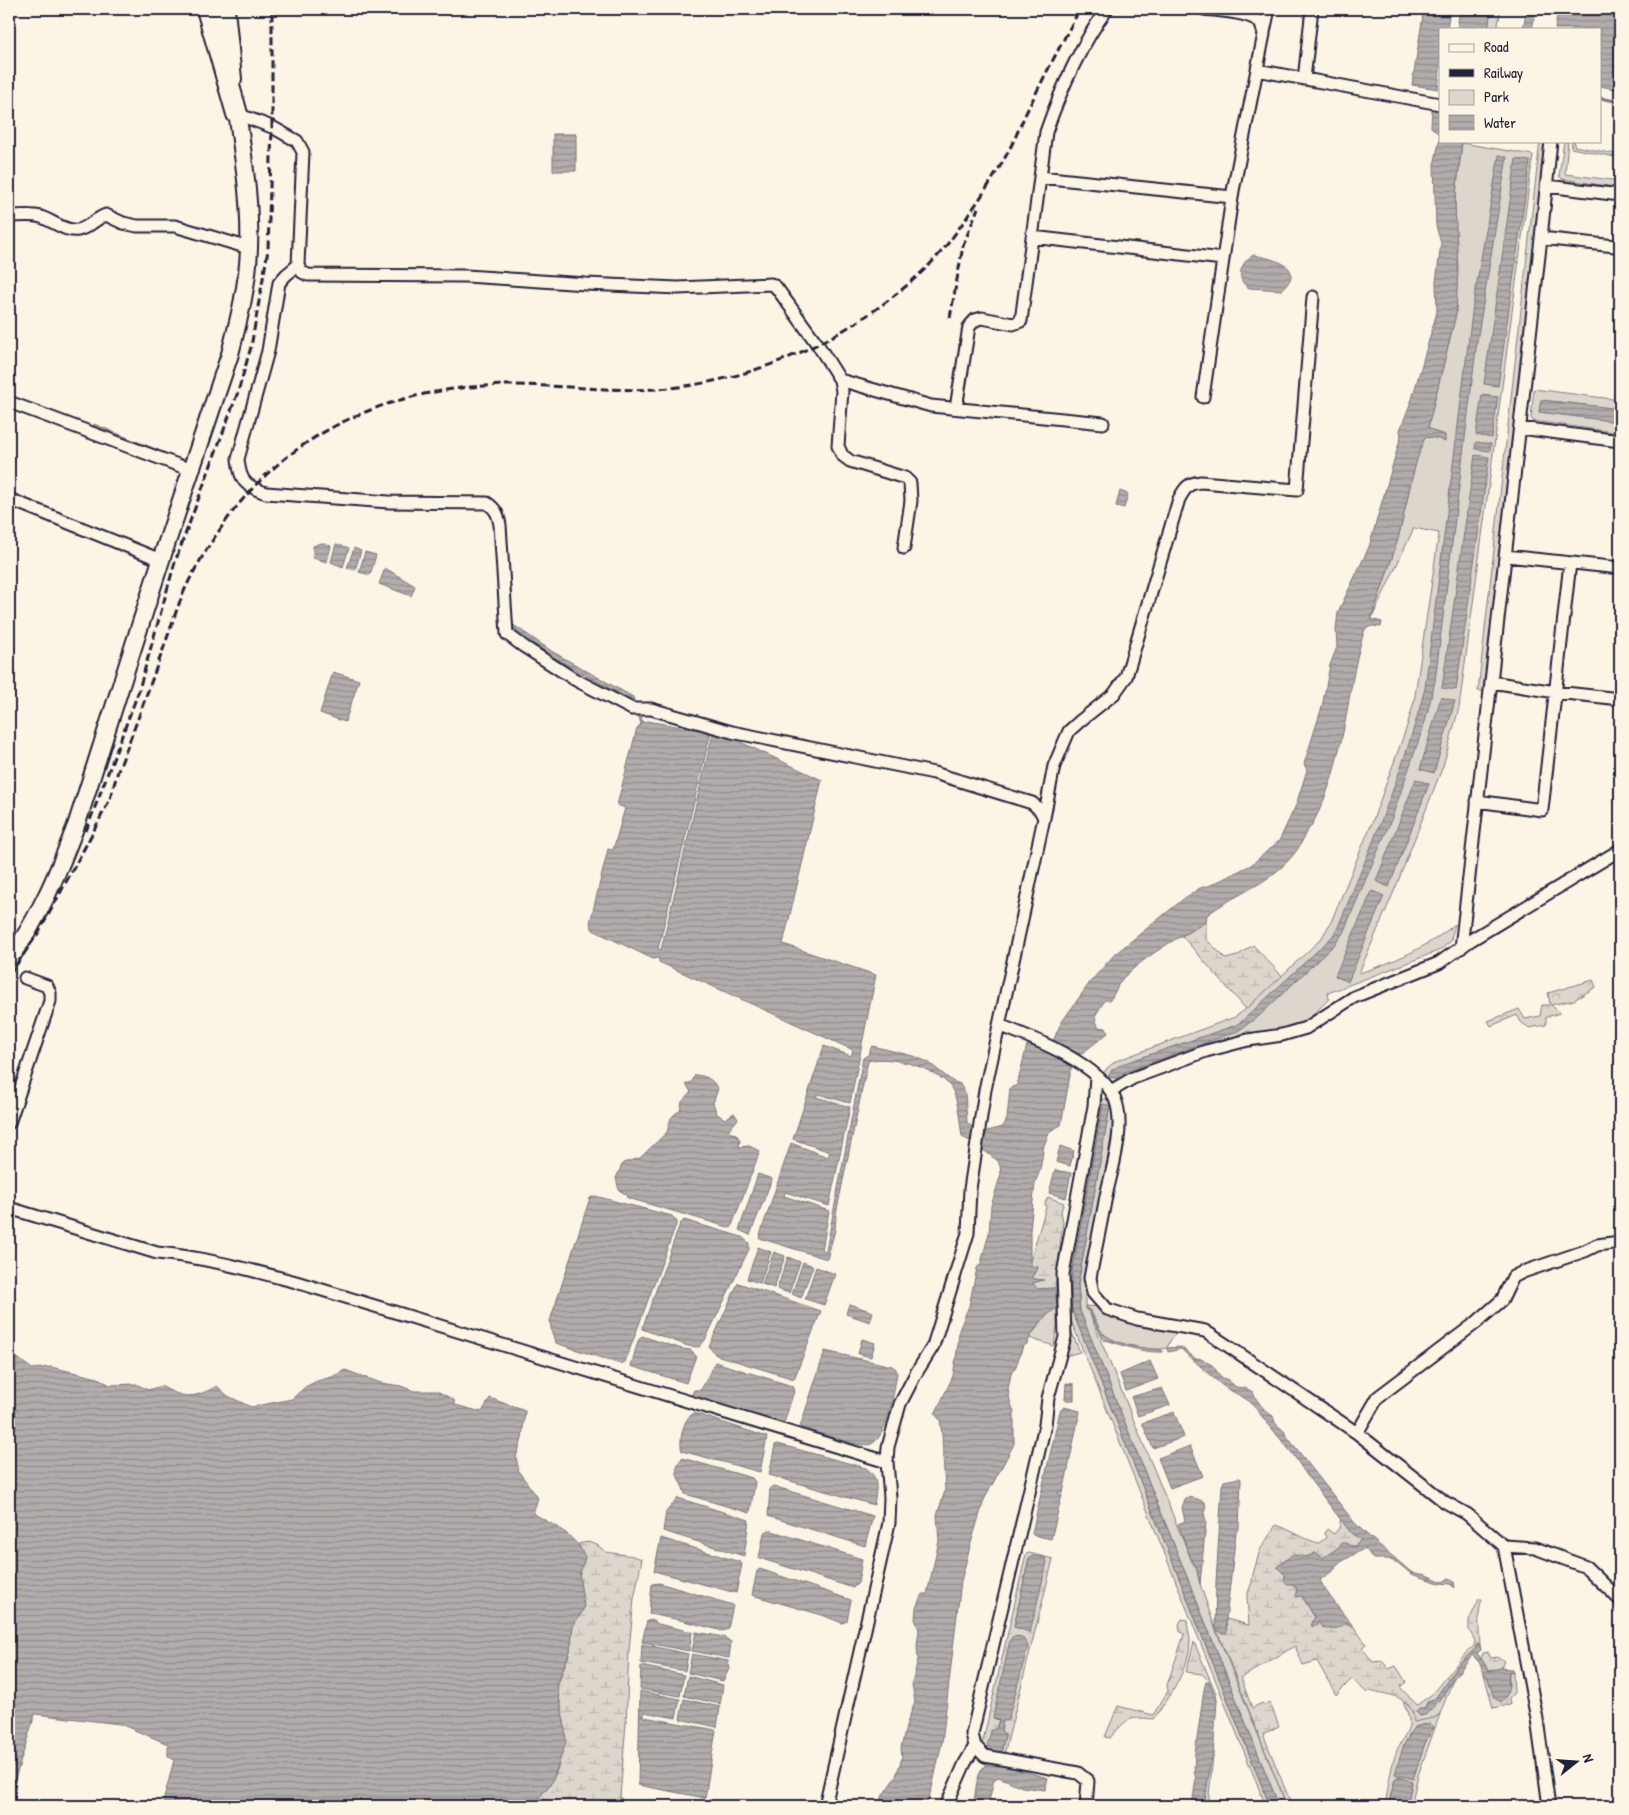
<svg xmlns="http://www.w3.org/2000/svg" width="1629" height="1815" font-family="'Patrick Hand',sans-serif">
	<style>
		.green { fill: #dcd6cc; stroke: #7f7c84; fill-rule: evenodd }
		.forest { fill: url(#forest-crowns); stroke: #7f7c84 }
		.wetland { fill: url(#wetland-marsh); stroke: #7f7c84; fill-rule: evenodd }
		.water { fill: url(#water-rules); stroke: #78757e }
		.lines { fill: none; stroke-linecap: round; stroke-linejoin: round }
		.stream { stroke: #78757e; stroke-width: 3 }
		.street-casing { stroke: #22223b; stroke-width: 15 }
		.secondary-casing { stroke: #22223b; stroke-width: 20 }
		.highway-casing { stroke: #22223b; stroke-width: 24 }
		.street { stroke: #fcf5e5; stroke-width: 11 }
		.secondary { stroke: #fcf5e5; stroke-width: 16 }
		.highway { stroke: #fcf5e5; stroke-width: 20 }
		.rail { stroke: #22223b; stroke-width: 3; stroke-dasharray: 8 4; stroke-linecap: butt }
	</style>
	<defs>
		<pattern id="forest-crowns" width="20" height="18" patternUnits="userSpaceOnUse" patternTransform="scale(1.25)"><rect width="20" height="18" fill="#dcd6cc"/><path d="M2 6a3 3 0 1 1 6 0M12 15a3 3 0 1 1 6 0" fill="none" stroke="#bcb7b0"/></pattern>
		<pattern id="wetland-marsh" width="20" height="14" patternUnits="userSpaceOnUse" patternTransform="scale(1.25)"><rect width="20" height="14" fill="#dcd6cc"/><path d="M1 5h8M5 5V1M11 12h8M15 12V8" fill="none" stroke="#bcb7b0"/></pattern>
		<pattern id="water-rules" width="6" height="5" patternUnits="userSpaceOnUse" patternTransform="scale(1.25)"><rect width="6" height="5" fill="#b2adab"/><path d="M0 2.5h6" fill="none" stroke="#908c8c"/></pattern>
	</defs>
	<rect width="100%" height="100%" fill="#fcf5e5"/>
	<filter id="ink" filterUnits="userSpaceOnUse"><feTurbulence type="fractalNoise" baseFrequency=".02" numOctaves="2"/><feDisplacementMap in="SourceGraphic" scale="10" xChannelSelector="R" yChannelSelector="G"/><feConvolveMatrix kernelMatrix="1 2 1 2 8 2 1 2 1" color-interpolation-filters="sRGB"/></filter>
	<g filter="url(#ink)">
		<!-- green -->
		<path class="green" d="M1491,9h10l-4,20h-9z
			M1540,141h5v5l-61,545h-6z
			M1564,141h4l-3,33 55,7v7l-58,-9 -3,-3z
			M1572,141h3l-1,5 46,9v3l-49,-10z
			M1462,143l71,12 -74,553 -16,58 -48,123 -36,84c31,-9 71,-27 96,-49l-5,18 -12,9 -110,42 1,6c-8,7 -20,22 -30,27 -11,5 -39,12 -50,5l-120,43 -15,9 -7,-2 -4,-7 4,-6 9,-7 119,-44 11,-8 75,-70 10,-17 42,-102 33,-91 8,-27 25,-169 -25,-5 -43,92c9,-26 18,-52 26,-78 10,-35 14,-72 27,-105l13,1 7,3 1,-6 -10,-3 -7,-5 28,-113 -1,-111z
			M1534,389l86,11v9l-79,-9 -2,12 81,10v11l-87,-12 -2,-3z
			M1103,1099h3l6,5 3,13 -30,165v24l15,1c14,18 56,19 78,23l-8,11 -3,7c-14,4 -48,-3 -61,-12 -8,-6 -11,-19 -17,-27v3l104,252 3,2 4,18 15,44 72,178h-8l-199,-495 -2,-27 32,-178 -7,-2 -31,168 -1,15 1,23 198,496h-4l-198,-493 -2,-25 34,-187z
			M1057,1307v19l-3,20 -25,-8 16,-21z
			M1070,1328l10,24 -15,4z
			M1402,1698l10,12 2,7 20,1 6,-4 -22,61 -7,31h-4l5,-24 -17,-3 -7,27h-3c3,-17 5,-36 11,-53 3,-10 12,-18 13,-28 1,-9 -4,-18 -7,-27zM1434,1727l-9,16 -12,35 -10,-31 9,-17z"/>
		<!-- forest -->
		<path class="forest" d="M1593,980l3,7 -22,13 -23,5 9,8 -14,4v8l-17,3 -8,-6 -4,-7 -26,11 -3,-5 31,-12 6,10 15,-3 2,-11h8l-2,-12z"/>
		<!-- wetland -->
		<path class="wetland" d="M1206,922v17l20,20 11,-3 16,-11 29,31 -36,33 -64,-73z
			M1048,1197l16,6 -3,8 2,11 -8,66 -18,1 -5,-6 10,-3 -8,-1 -2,-3 5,-5 1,-4h-6l-2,-5 16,-55 -1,-4z
			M1341,1518l10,15 11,7 -5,6 -18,1 -16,11 -8,-5c-10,6 -22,4 -33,8l3,14 17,21 14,23 -5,3 2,4 7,-4 27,1 7,4 12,17 -4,4 11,14 9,-1 7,8 7,-3 10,16 -6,5 17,18 14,-10 34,-41 9,-8 1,-5 -6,-11v-9l10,-22h3c-5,14 -3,31 -2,46l-3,-1 -2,5 -17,16 -23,34 -7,2 -8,15 22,-19 12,-20 -14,37 -6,4 -20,4c-1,-27 -24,-26 -44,-32l-3,3 -15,-14 -16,16 -19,-34 -14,4 -8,-19 -54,32 11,30 10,-5 3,2 5,-2 9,23 -16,8 29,72h-5l-71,-178 5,5 5,-1v-13l23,6 -2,-29 5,-14 1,-8 7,-24 16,-25c14,4 31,16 43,18l7,-5 -2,-5 3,-4 7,5 5,-6z
			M588,1542l9,3 9,7 27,4 9,3 -8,40 -5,51 -3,73 -6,74 3,4 -1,5h-85v-6l15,-18 7,-17 6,-38 -8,-40 13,-36 3,-25 11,-18 -5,-33 6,-18 -7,-13z
			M1029,1553l24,6 -49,196 -3,-1 4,-19 -4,-4 2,-11 -10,-2 6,2 -13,31 -5,-2 45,-195zM1033,1556l-4,76 -15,-6 15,-68z
			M1182,1619l5,1c0,6 2,13 3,19 1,26 -21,61 -37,80 -25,-3 -26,0 -43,19l-5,-1 13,-31 35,9 15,-24 -1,-6 17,-50 -4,-4 -1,-7z
			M1194,1642l22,51 1,8 -8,-20 -7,-7 -16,-2z
			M1489,1652l1,5 7,-1 7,5 -3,7 -12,3 -8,-13 2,-5z
			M1509,1671l4,1 1,21 -5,5 1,7 -17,3 -9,-34 4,4 5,14 16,-7z
			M1213,1756l-5,50h-4l7,-47z"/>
		<!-- water -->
		<path class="water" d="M1424,9h26l-3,20h-7v43l-2,17 -26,-4z
			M1460,9h31l-3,20h-31z
			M1527,9h9l-4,20h-9z
			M1558,9h62v76l-5,4 -15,-3v-57h-45z
			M1432,108l8,1v26l-9,-8z
			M553,134h23v37h-23z
			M1440,138v3h22l-7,62 3,66 -2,45 -28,113 7,5 10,3v7l-8,-4 -12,-1c-14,33 -18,70 -28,105 -8,26 -17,52 -26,77l11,3 -1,5 -9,-1 -7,3c-9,27 -13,54 -18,82 -3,21 -9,42 -14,63 -5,17 -12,34 -20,49 -3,5 -9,11 -10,16 -4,11 -16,24 -26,32 -21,18 -48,27 -70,44l-1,7c-29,16 -58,32 -82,55 -7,7 -8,15 -14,23h-5l-10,16 3,11 8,1 2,5c-9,8 -18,13 -26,21l-8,-1 -13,72 -11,6 -6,14 -4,25 -5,13 -5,47v32l2,5h6l-6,9 2,3 10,1 -12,3 6,6 17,-1 2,19c-13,10 -24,21 -30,37l-4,2 -7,20 -5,8 -3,15 2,12 4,11v32l-30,56 -13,43 -10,38 -19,161 -10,46 -6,18h-47l4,-11 13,-19 6,-18 -1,-10 6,-25 8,-21 -3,-18 6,-25 -1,-14 2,-15 -4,-11 1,-11 6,-14h5l12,-53 -2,-26 8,-24 -3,-56 -2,-15 -5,-6 18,-38 5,-31 1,-15 10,-24 8,-38 4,-5 8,-30 2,-27 10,-32 -1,-8 -2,-5 -16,-12 5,-18 16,-4 4,-8 3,-31 7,-3 10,-40 21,5 13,-2 -8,-7 8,-18 30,-42 24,-27 71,-57 14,-9 11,-3 40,-20 28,-24 17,-36 11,-35 -3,-6 18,-57 8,-42 7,-18 -1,-17 2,-18 31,-65 32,-111 -1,-6 12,-31 25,-87 -1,-30 5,-39 -5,-17 -2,-61z
			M1499,155l8,2 -30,184 -42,340 -10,41 -34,98 -48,113 -8,11 -76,72 -21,15 -113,41 -9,6 -8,-1 4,-7 10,-6 114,-39 6,-4 90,-84 6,-10c32,-78 66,-156 87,-239l48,-383z
			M1516,159l14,2 -32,225 -14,-2z
			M1254,255c18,4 54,10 28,35l-33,-2c-15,-9 -8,-27 5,-33z
			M1482,395l16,2 -6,41 -16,-3z
			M1541,400l79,9v13l-81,-10z
			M94,424l74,30 -1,1 -74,-29z
			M1476,442l15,2 -1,7 -15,-2z
			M1475,455l14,2 -33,233 -14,-2z
			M1120,491l8,3 -4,14 -8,-2z
			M321,543l10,3 -4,16 -14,-4v-12z
			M336,544l13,4 -6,19 -12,-5z
			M354,548l7,3 -6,19 -8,-2z
			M365,552l11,3 -6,20 -11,-3z
			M385,568l30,18 -4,10 -32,-12z
			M512,624l41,28 80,45 3,9 -2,1 -2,-6 -81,-45 -40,-29z
			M333,672l26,8 -14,42 -25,-9z
			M1441,697l14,4 -21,72 -14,-4z
			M640,713l3,10 4,-2 64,11 -53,217 3,1 52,-217 18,2 5,5 86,40 -39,164 93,31 -26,128 -32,-9 -2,3 34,10 -21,99 -44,-14 -1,4 45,15 -7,39 4,1 37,-193 5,-3 4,-9 41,10 15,6 24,19 8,3 5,9 2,29 6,6 -3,13 -8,-4c-2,-14 -3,-32 -9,-46 -10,-22 -64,-37 -85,-30l-32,153 -1,16 -8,29 -68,-21 32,-95 37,14 2,-5 -37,-13 31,-93 27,10 2,-6 -194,-88v-3l-3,-1 -3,1 -60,-29 -3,-7 18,-74 5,1 12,-42 -8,-3 20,-77 4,-4 -3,-10z
			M1416,779l13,5 -40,103 -13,-6z
			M1372,891l12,5 -36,86 -13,-6z
			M695,1075c12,1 17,4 23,14l-5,14 4,11 8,5 9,-6 4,6 -11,13 9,2 4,6 -1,7 10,-1 11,5 -29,77 -103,-30 -1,-3 -8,-5 -3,-12 7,-15 17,-5 27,-26 4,-14 5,-5 4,-2 2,-9 9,-10 -5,-8 6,-2z
			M1103,1104l7,2 -32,178 2,27 199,495h-9l-198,-496 -1,-23 1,-15z
			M1060,1146l14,5 -4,15 -14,-4z
			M1055,1170l16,3 -5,25 -17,-5z
			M758,1174l14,5 -22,56 -11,-5z
			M595,1196l77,20 5,6 -52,140 -5,2 -64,-21 -4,-9 -2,-13 40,-123z
			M684,1220l58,17 7,6v6l-44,91 -6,7 -11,-1 -46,-17 38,-105z
			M758,1247l13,5 -11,31 -13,-4z
			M774,1252l11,4 -11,32 -12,-4z
			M788,1257l12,5 -11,31 -12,-4z
			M803,1262l10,4 -12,32 -9,-4z
			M816,1267l19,7 -11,31 -19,-6z
			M738,1283l83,28 -27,68 -78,-24 -7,-8z
			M849,1304l24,8 -3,10 -24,-8z
			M1085,1306c10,8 11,22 20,29 12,10 42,14 57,15l1,2c-20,1 -38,-6 -57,-12l-2,1 -15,-29 -4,-3z
			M642,1336l40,13 9,1 5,6 -10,27 -55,-17 7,-25z
			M862,1339l13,4 -4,14 -13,-3z
			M1181,1347l15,12 3,-1 13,7 9,12 7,3 8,7 9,1 8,4c2,7 13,21 20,24l2,7 10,9v2l69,88 10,10 47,40 15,3 17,7 6,-4 5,4 1,6 -5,-4 -11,-1 -28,-9 -13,-11 -10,-4h-15l-8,-11 -29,17 -1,4 -15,11c5,12 24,35 34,47l-7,-4c-10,6 -14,8 -25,4l-3,-5 -7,5 -1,-5 4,-4 -13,-22 -7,1 2,-8 -4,-5h-7l-2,-4 1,-5 -8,-8 15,-12 16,2 7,-4 8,5 16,-11 2,-4h5l5,3h5l2,-4 3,-2 -10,-7 -43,-56 -16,-24 -32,-39c-7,-15 -24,-19 -37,-28 -15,-12 -28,-25 -42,-37l-13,3 -1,-4z
			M825,1351l67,15 4,3 1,4c-3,17 -9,64 -26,71 -11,5 -58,-13 -71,-17z
			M15,1356l17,13 19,-2 47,11 12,7 26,-1 12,6 13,-4c23,13 32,13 56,0l11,10 23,11 41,-8 13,-12 12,-6 15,-4 13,-7 36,13 20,3 13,5h23l17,9 1,5 27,7 8,-14 35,13 -3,28 -6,18 3,15 19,26 -5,15c22,14 40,19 52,44l-6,18 5,33 -11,18 -3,25 -8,19 -5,17 8,40 1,15 -14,40 -15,18v6h-351l-23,-4 11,-42 -6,-4v-12l-48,-20 -85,-10 -23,75 -3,-3v-427z
			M1150,1361l8,18 -32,12 -6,-17z
			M715,1362l77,24 2,5 -10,32 -93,-27 3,-6h7z
			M1066,1383l8,1v16h-9z
			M1162,1388l8,17 -32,11 -7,-19z
			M1064,1407l16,4 -17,82 -5,-1v2l4,1 -11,44 -18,-4 -1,-2 28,-122z
			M1174,1412l10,25 -31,11 -11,-25z
			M694,1413l73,24 -7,35 -78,-21c-3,-8 0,-25 6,-33 1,-2 4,-3 6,-5z
			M778,1444l88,24c14,10 10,22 8,37l-105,-30 6,-30z
			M1190,1446l13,30 -33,12 -12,-30z
			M682,1458l70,20 3,4 -5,31 -65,-19c-4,-15 -15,-22 -3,-36z
			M1239,1478l2,1 -2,49 -3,4 -10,87 1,14h-6l-6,-5 1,-46 6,-96 2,-5z
			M773,1486l100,30 -8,30 -97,-30 2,-28z
			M1192,1497l13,5 1,9 -2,1 2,10 -6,62 -4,-18 -3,-2 -15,-40 7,-3 -3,-13 3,-9z
			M678,1498l71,22 -5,36 -81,-25 3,-19z
			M769,1530l93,29 -4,24 -5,5 -94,-30 5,-25z
			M661,1538l79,24 2,2 -6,29 -82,-22z
			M1033,1556l12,2 2,4 -17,70 -16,-5 15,-69z
			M760,1569l91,31 -4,21 -5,2 -20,-8 -70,-20 5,-24z
			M659,1583l74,22 -5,24 -5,2 -43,-11 -31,-6 3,-30z
			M653,1620l5,4 34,8 -3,19 -47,-9 5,-21z
			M696,1632l28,5 7,5 -2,16 -37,-7z
			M1013,1636l9,1 6,9 -20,74 -5,1 -2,10 4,3 -4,20 -15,-3 5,-20 6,-3 2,-8 -6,-2 17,-78z
			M642,1644l46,10 -3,17 -44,-8z
			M1478,1644l2,1 1,5 -4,3 12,18 12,-3 11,1 1,3 -4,-1c-2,12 3,22 -8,31l-7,-4 -6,-19 -4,-5 -5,-12 -7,-7 -24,31 -9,16 -4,1 -1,4 -9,8 -5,1 -4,-4 4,-3h5l3,-8 7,-2 23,-34 17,-16z
			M692,1654l36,7 1,8 -6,12 -35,-8z
			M641,1666l43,9 -4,21 -40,-7z
			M688,1676l35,9 -3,19 -36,-8z
			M1209,1681l8,20 -4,55 -2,3 -7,47h-12l4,-28 -2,-6 1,-19 9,-63 2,-8z
			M640,1691l40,8 -4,19 -32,-6v5l72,13 -11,68 -67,-13z
			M684,1699l36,8 -3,20 -37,-8z
			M1430,1723l4,4 -9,16 -12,36 -18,-5 8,-27 11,-20z
			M988,1763h7l53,15 -3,12 -23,-3 -23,-10 -5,2 -6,27 -14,-4c2,-13 2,-31 14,-39z
			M1398,1776l14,6 -5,24h-19l7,-27z"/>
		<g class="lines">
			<!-- stream -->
			<path class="stream" d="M1600,98l20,4"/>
			<!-- street casing -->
			<g class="street-casing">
				<path id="street" d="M1264,32l5,-23
					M1257,70l183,34
					M1304,79l8,-70
					M237,114l35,13 25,14 6,11 -5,113 4,7 6,3 158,1 120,8 92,4 93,-4 5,3 42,58 22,35 2,11 -4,55 4,9 8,6 55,17 5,5 1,18 -7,47
					M1551,141l-10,97 74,8
					M1040,177l192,20
					M1547,186l73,9
					M9,216c10,0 22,-2 32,1 12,4 24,15 37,13 11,-2 18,-12 28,-15l17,8 14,3h38l74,22
					M1032,237l191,22
					M840,380l91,26 172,17
					M1203,397l30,-206 31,-157c-1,-3 -2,-8 -4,-11 -8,-11 -42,-12 -56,-14
					M9,402l182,68
					M956,408l13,-81 6,-7 7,-2 31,6 8,-3 25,-189c15,-43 34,-86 61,-123
					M1520,428l100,13
					M9,499l152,61
					M1506,556l114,12
					M1491,682l65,10 64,7
					M1477,801l65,9 28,-247
					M1044,818l10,-52 15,-35 11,-10 34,-27 12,-17 53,-178c6,-11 9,-16 22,-17l96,8 16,-193
					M1461,948l80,-710
					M999,1025c34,13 101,39 116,74 11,27 -3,70 -9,97 -5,28 -11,55 -16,82l3,15 14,16 30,10 68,12 20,13 132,89 88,69 22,12 37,32 33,173 12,87
					M1111,1091l22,-13 73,-27 42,-11 34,-5 24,-7 48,-31 85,-34 32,-23 149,-90
					M9,1123l41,-122v-8l-3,-7 -22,-8
					M9,1208l148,45c47,4 93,17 139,29l591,180 1,-15 12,-43 15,-29 18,-29 35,-113 2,-44 15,-99 59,-272 -4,-8 -8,-7 -98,-30 -202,-41 -81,-23h-19l-58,-30 -51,-33 -16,-12 -7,-109c-2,-11 -4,-16 -13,-22l-98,-1 -123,-9c-21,-7 -26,-12 -28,-34l30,-108 11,-68 7,-8 12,-10
					M1357,1433l21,-36 99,-75 25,-22 11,-23 10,-5 62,-21 12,-6 23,-3
					M1504,1546l31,2 51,19 34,33
					M825,1806l64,-283 1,-26 -3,-35
					M946,1806l19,-43 10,-17
					M1086,1806l2,-25 -10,-8 -93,-17 -10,-10 -3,-12 73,-309 3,-27 17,-61 -2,-63 31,-168 2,-30"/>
			</g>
			<!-- secondary casing -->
			<g class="secondary-casing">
				<path id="secondary" d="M226,9l7,70
					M9,960c30,-41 50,-90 68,-137l84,-263 69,-206c9,-35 18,-70 19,-106 2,-49 -7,-97 -13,-145"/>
			</g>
			<!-- highway casing -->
			<g class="highway-casing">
				<path id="highway" d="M207,9l30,105"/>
			</g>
			<!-- street -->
			<use href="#street" class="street"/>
			<!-- secondary -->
			<use href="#secondary" class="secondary"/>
			<!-- highway -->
			<use href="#highway" class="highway"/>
			<!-- rail -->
			<path class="rail" d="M950,318l13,-72 15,-38
				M86,831l52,-138 37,-131 63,-170 13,-45 17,-97 4,-123v-118
				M9,975l30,-43 53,-98 18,-35 8,-28c14,-35 27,-72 40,-108 10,-25 17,-52 28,-76 9,-19 23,-42 35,-59 67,-99 175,-143 292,-143 52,0 105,8 157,3 94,-10 185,-53 254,-118 16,-15 30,-34 43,-53 17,-24 33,-48 46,-75 5,-10 9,-21 14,-31 17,-34 35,-69 53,-102"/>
		</g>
	</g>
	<!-- margin -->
	<rect width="1629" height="1815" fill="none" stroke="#fcf5e5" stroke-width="30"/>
	<rect x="15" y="15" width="1599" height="1785" fill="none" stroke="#22223b" stroke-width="2" filter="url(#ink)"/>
	<!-- legend -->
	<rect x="1439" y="28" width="162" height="115" fill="#fcf5e5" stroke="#a5a1a1"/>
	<rect x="1449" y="44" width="25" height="8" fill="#fcf5e5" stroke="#a5a1a1"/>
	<text x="1484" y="52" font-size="15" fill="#22223b">Road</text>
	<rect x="1449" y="69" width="25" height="8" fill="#22223b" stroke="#a5a1a1"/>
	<text x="1484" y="78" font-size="15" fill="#22223b">Railway</text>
	<rect x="1449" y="90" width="25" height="15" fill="#dcd6cc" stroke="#a5a1a1"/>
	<text x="1484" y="102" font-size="15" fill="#22223b">Park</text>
	<rect x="1449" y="115" width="25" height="15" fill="url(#water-rules)" stroke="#a5a1a1"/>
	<text x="1484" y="128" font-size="15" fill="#22223b">Water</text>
	<!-- north arrow -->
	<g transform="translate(1576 1762) rotate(73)" stroke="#fcf5e5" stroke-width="4" paint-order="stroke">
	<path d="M0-4L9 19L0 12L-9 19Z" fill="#22223b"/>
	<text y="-8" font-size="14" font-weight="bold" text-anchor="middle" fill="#22223b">N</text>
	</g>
</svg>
